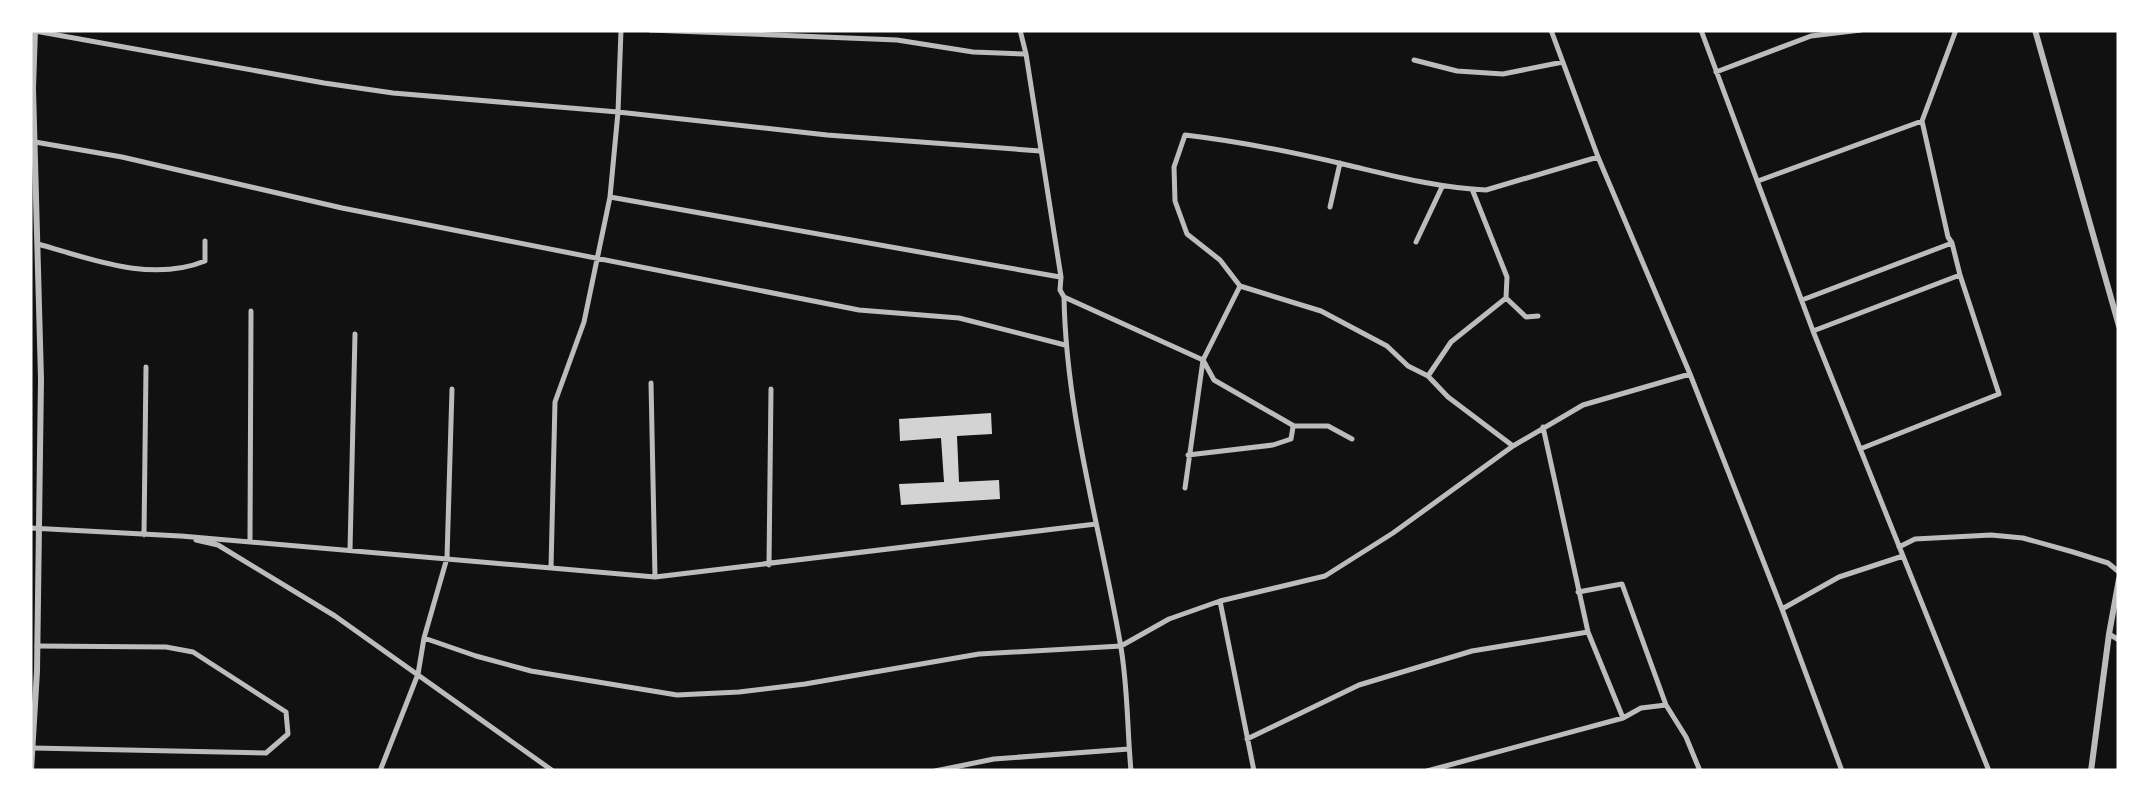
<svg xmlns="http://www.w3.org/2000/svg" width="2149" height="801" font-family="'PT Sans Narrow',sans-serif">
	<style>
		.building { fill: #d3d3d3 }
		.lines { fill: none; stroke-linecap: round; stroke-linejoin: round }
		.minor { stroke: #bcbcbc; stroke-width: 5 }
		.tertiary { stroke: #bcbcbc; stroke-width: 6 }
	</style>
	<rect width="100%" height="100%" fill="#111"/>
	<!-- building -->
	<path class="building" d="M991,413l1,21 -35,2 2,46 40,-2 1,19 -99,6 -2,-21 45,-2 -3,-44 -41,3 -1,-22z"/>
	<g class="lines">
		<!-- minor -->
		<path class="minor" d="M650,30l247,10 76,12 52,2
			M1020,30l6,24 35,223 -1,13 4,7c2,117 36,230 56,345 8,42 7,86 11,129
			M1551,30l47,127 92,217 92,235 60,162
			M1701,30l112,301 176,440
			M35,31l289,52 69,10 225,19 209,23 213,16
			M1414,60l43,11 46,3 60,-12
			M1716,72l95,-36 50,-6
			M35,142l87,15 220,51 517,102 100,8 106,27
			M1758,181l164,-60
			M1472,189l35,88 -1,21 20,19 12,-1
			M610,197l450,80
			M1330,207l10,-44
			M1416,242l26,-55
			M38,244c53,15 113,39 167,17v-20
			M1064,297l139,63 11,20 80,46h34l24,13
			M1802,300l150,-57
			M1813,331l147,-56
			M1428,376l23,-34 55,-44
			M651,383l4,194
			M1543,427l45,205 35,86
			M1513,446l-65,-49 -20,-21 -20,-10 -21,-20 -66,-35 -81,-25 -20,-26 -33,-26 -12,-33 -1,-34 11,-32c51,6 112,18 162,30 47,11 92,23 139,25l112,-33
			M1860,449l139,-55 -39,-119 -8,-32 -4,-6 -26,-116 34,-91
			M1188,455l85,-10 18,-6 2,-12
			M1185,488l18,-128 37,-74
			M30,528l150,8
			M144,535l2,-168
			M181,536l474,41 441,-53
			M196,540l22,5 117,71 218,155
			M250,542l1,-231
			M1899,547l16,-8 76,-4 32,3 50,14 35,11 11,9
			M350,550l5,-216
			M769,565l2,-176
			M551,568l4,-166 29,-80 26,-125 8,-85 3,-82
			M1578,592l44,-8 44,121 20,32 14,34
			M1220,601l34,170
			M1782,609l57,-32 64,-21
			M2109,634l10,6
			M424,638l52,18 55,15 146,24 62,-3 66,-8 174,-30 142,-8 48,-27 51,-18 105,-25 68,-43 120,-87 70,-41 107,-31
			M1247,739l112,-54 113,-34 116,-19
			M33,748l233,5 22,-19 -2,-22 -93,-60 -27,-5 -129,-1
			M380,771l38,-97 6,-36 23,-80 5,-169
			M935,771l59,-12 135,-10
			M1427,771l196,-53 18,-10 25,-3"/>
		<!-- tertiary -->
		<path class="tertiary" d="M2035,30l84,296
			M31,771l6,-100 4,-292 -8,-291 2,-58
			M2091,771l18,-137 10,-55"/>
	</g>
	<!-- border -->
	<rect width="2149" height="801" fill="none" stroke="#ffffff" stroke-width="65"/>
</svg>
